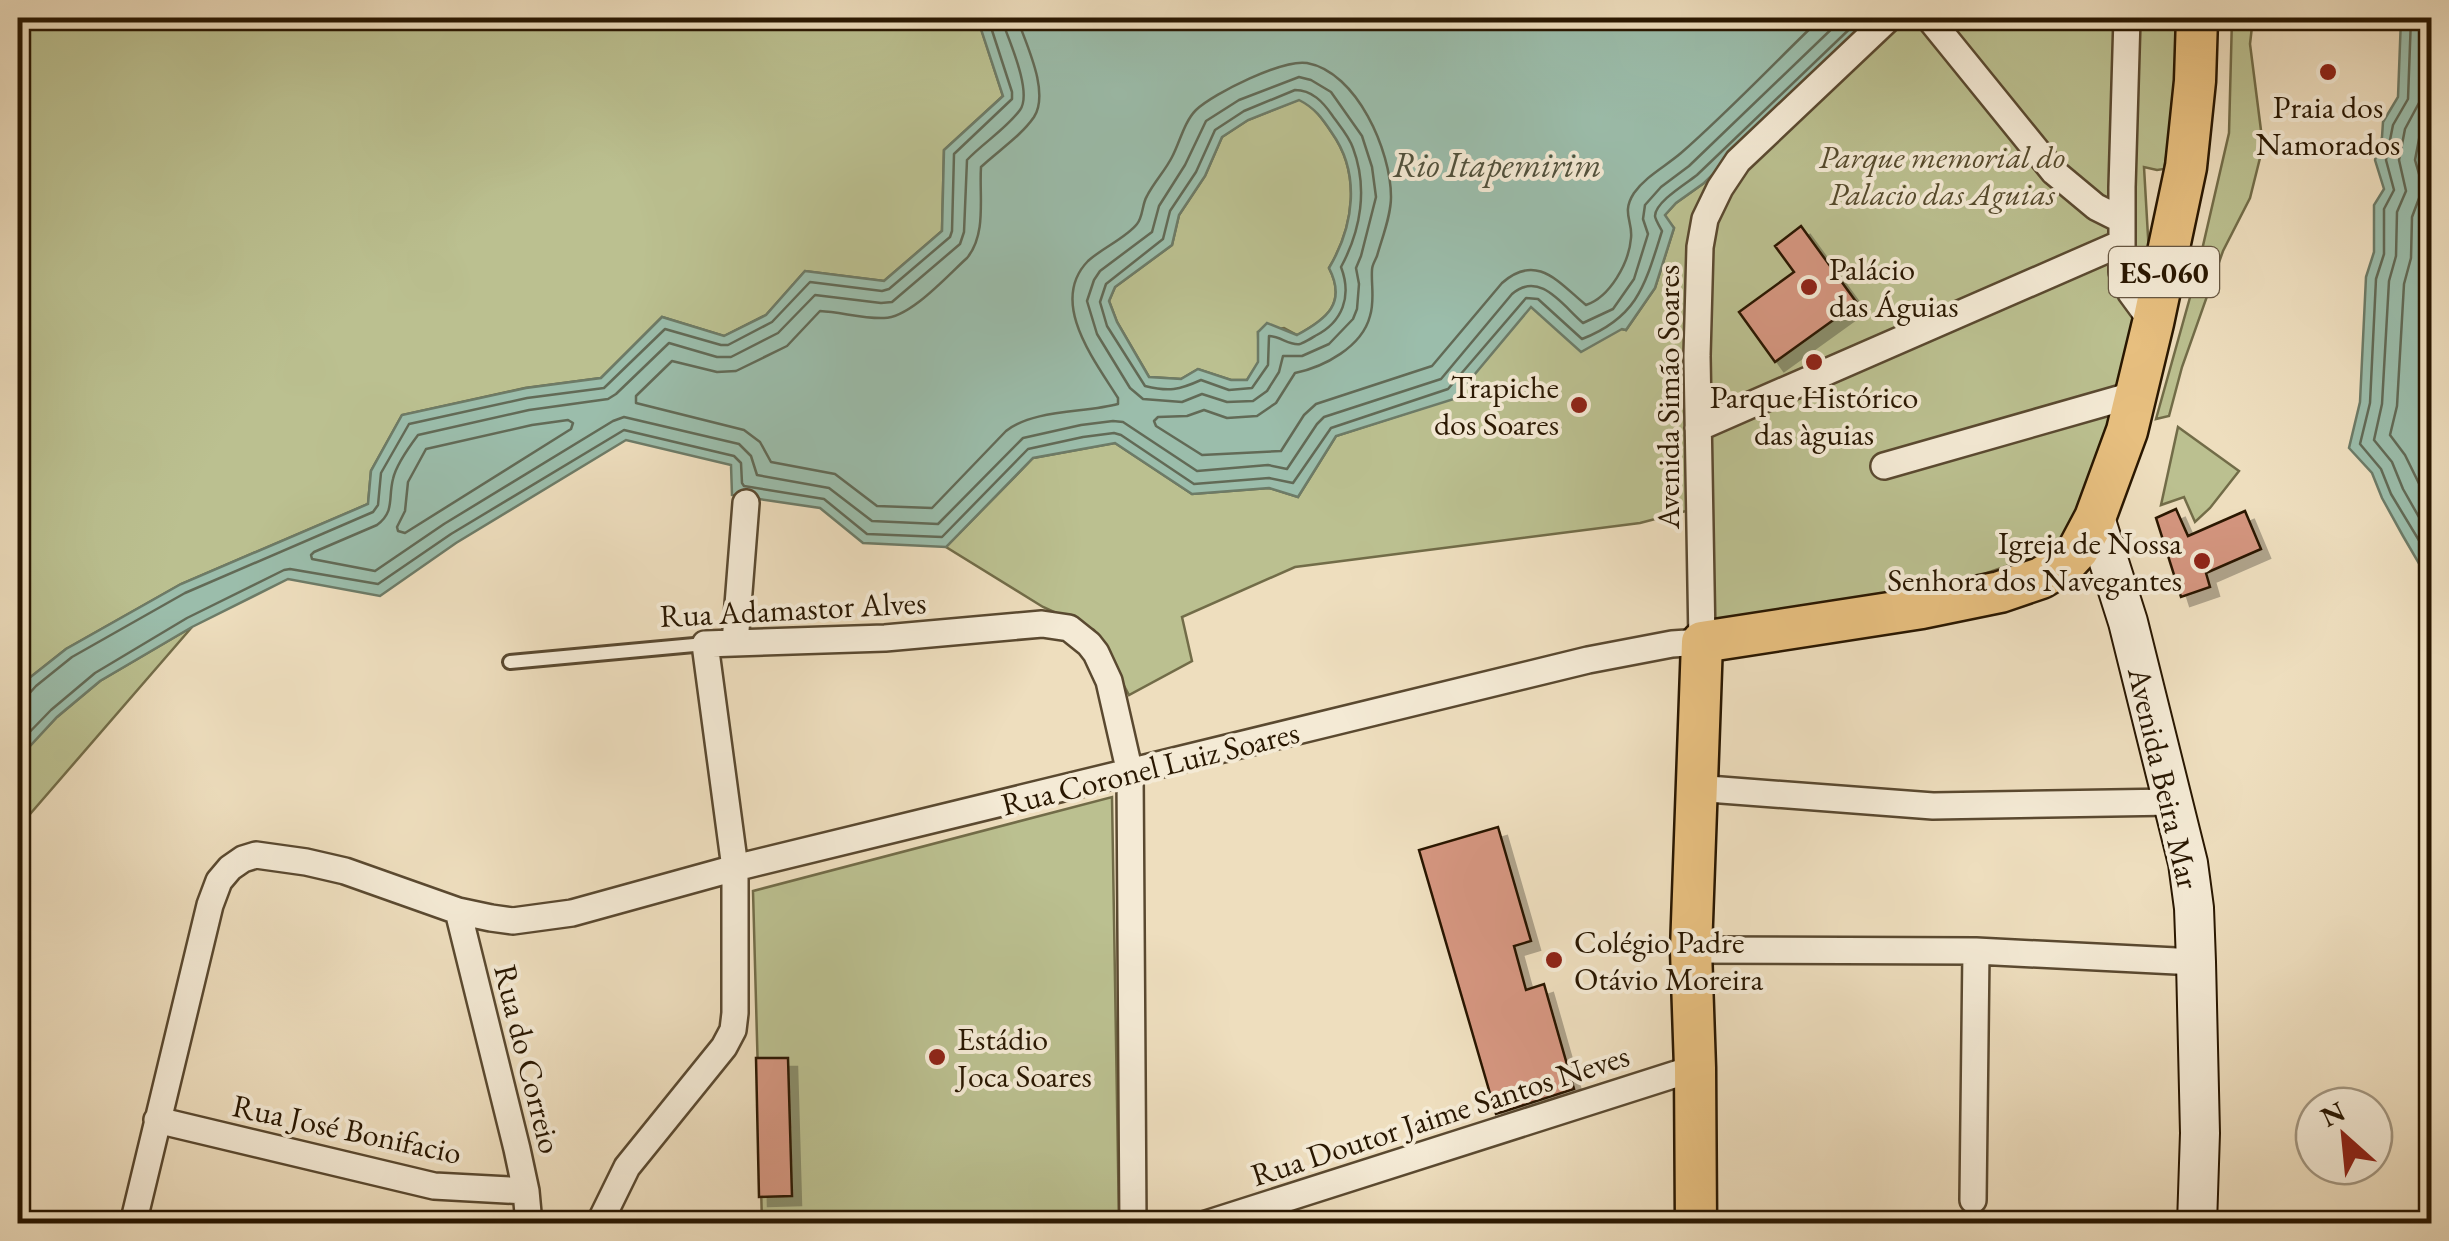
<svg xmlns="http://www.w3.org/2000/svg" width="2449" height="1241" font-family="'EB Garamond',serif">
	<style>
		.green { fill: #bbc090; stroke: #726c48; stroke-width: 2.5 }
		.water { fill: #9bbdab; stroke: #6d7b67; stroke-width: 2.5; fill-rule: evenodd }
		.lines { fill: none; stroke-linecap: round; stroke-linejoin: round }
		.shore { stroke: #626a56; stroke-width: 2.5 }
		.building { fill: #d59680; stroke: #291701; stroke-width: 2.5; filter: url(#shadow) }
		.lane-casing { stroke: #5a4930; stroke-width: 18 }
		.street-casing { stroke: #5a4930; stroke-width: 30 }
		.secondary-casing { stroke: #291701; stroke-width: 42 }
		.primary-casing { stroke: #291701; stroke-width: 45 }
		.lane { stroke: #f4ead5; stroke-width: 12 }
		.street { stroke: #f4ead5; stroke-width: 25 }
		.secondary { stroke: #f4ead5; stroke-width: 38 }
		.primary { stroke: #e7bf7f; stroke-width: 40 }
		.poi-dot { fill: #8f2418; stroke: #f4ead5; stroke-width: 4 }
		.labels { text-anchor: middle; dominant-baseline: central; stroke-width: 8; stroke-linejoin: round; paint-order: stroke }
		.shield { fill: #f4ead5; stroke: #665641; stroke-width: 2.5 }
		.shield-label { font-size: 30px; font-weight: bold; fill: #291701 }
		.poi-label { font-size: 32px; fill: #291701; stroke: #f4ead5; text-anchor: start }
		.park-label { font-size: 32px; font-style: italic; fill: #554a2c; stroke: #f4ead5 }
		.street-label { font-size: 32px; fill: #291701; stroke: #f4ead5 }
		.water-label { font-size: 35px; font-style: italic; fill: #51513c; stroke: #f4ead5 }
	</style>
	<defs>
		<filter id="shadow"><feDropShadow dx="9" dy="9" stdDeviation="0" flood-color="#0004"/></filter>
	</defs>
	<rect width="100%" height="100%" fill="#eedebe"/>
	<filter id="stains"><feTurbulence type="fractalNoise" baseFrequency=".002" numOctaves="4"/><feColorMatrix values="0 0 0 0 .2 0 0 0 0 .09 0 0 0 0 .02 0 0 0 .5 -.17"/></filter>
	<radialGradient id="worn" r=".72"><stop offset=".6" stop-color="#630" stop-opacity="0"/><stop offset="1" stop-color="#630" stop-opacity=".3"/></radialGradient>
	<!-- green -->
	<path class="green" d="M18,18h953l7,1 25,77 -59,54 -2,81 -58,50 -79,-10 -39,44 -42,21 -62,-19 -61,61 -76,10 -123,27 -31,56 -3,33 -187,80 -115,65 -38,30 -10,14z
		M1875,18h311v28l-22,123 -7,1 -13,-3 9,156 -66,214 -125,45 -252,56 -1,-133 -69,18 -345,44 -113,50 10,44 -63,34 -35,-65 -51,-23 -97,-60 87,-89 82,-15 77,51 77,-6 29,9 38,-61 118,-38 77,-92 95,24 29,-42 19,-60 -10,-12 12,-13 28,-20z
		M2232,18h21l-3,26 13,102 -13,52 -27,53 -41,116 -13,49 -13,3 40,-143 33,-143z
		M1300,99c15,9 22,19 32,34 29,41 22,93 -3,135 18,35 -2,51 -32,67l-13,-7 -26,4 1,30 -12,18h-16l-33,-11 -17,10 -32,-2 -32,-55 -8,-21 6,-14 57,-42 7,-30 26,-39 17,-39 26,-17z
		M2178,427l61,44 -29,37 -15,14 -11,-25 -23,8z
		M192,627l-174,201v-68l2,-4 37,-39 43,-36z
		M1112,797l7,426h-357l-9,-332z"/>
	<!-- water -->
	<path class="water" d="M971,18h904l-171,165 -28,20 -11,12 9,13 -19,60 -29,42 -4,-1 -41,23 -50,-45 -77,92 -118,37 -38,61 -29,-9 -77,6 -77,-51 -82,15 -87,89 -83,-4 -43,-35 -88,-13 -1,-30 -105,-25 -170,103 -76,53 -92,-17 -96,48 -92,54 -43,36 -39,42v-66l10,-14 38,-30 115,-65 187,-80 3,-33 31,-56 124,-27 75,-10 61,-61 62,19 42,-21 39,-44 79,10 58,-50 2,-81 59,-54 -25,-76zM1299,100c16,8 23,18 33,33 29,41 22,93 -3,135 18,35 -2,51 -32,67l-30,-12 -9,9v30l-11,18h-16l-33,-11 -17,10 -32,-2 -32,-55 -8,-21 6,-14 57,-42 7,-30 26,-39 17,-39 26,-17z
		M2401,18h30v557l-10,-8 -18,-31 -21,-38 -10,-25 -23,-25 11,-46 6,-125 8,-25v-47l10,-16 -9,-29 7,-23 1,-15 15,-25z"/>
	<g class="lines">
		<!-- shore -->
		<path class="shore" d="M1001,18c7,20 32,74 19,92 -14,19 -37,33 -53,50l-3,72 -4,12 -68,58 -11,1 -66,-8 -37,38 -47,24h-14l-48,-14 -53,51 -8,5 -79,11 -111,25c-9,12 -22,30 -25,44 -5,19 2,33 -16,46l-63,27 -3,3 1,4 63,12 69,-47 169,-103 11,-4 115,27 12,12 6,19 72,13 43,33 66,3 85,-86 58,-13 32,-4 10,1 74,49 71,-6 19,4 30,-45 7,-7 117,-38 71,-85c28,-24 51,12 71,29l30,-14 21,-30 14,-45 -5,-15 2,-14 16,-18 28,-21 154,-148
			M1017,18c9,26 33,74 17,99 -13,19 -36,34 -53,50 -2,29 6,67 -14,91 -20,18 -57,60 -83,60 -21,1 -43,-6 -64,-7l-33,35 -51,25 -19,1 -45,-11 -36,35v7l108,27 16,12 11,20 64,12 42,32 55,2 74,-77c28,-22 79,-18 112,-27v-6c-23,-37 -70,-96 -30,-137 14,-13 38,-23 49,-37 6,-7 5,-20 10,-28 7,-14 18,-25 25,-39 8,-15 12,-35 24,-47 18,-17 87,-51 111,-47 50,9 84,88 84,134 0,19 -9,41 -14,59 -2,5 -5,9 -5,14 -1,15 3,30 -2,46 -8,31 -46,51 -75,57l-19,30 -19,13 -30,2 -23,-8 -17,6 -29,1 -4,4 2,5 46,29 79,-4 23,-36 12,-11 116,-38 70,-83c35,-31 57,0 84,22 24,-8 43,-42 45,-67 2,-17 -10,-25 3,-45 12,-17 32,-27 47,-40 49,-43 94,-91 140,-135
			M2411,18l-3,81 -15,26 -7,35 8,30 -10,19v45l-8,25 -6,124 -10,41 21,25 10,25 41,68
			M2424,18l-4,83 -15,28 -6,31 7,31 -9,21 -1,44 -7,25 -7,123 -8,36 18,22 11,27 29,51
			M1299,77l12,3 20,12 31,44 10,31 4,30 -15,59 -5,12 3,16 -2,25 -4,10 -24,25 -27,12h-19l-4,16 -12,19 -14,10 -26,1 -25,-8 -20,8 -39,-3 -13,-11 -33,-54 -10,-33 7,-21 6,-9 52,-39 7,-26 26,-41 21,-44 33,-21z
			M1295,90c17,0 28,12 37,25 7,10 17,21 21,33 15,40 8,82 -12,119 11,29 2,55 -26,69 -1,1 -14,8 -15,8 -10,2 -20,-8 -31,-8l-1,29 -16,23 -23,2 -28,-10c-22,10 -32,12 -56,6l-38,-60 -7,-24 6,-18 57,-45 7,-28 26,-39 19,-42 29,-19z
			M2432,113l-12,21 -5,26 6,21v12l-9,24 -1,41 -7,26 -7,122 -7,29 15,20 27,55
			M568,420l5,3 -2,6 -166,104 -7,-2 -1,-4 8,-16 3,-29 18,-33 106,-24z
			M18,697l9,-1 9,-10 36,-29 113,-64 188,-81 5,-7 3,-32 28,-49 118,-26 77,-10 61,-59 56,16h7l44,-23 38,-40 72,9 7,-2 61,-52 2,-6 2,-77 58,-55v-7l-24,-74
			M18,744l33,-34 44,-37 92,-55 97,-48 6,-1 88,15 73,-50 173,-104 110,26 7,7 1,20 2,3 80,13 43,35 75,3 86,-88 55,-12 31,-4 7,2 73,49 75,-6 24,5 38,-55 117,-39 78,-91 12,1 44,40c56,-22 63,-54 80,-108 -1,-2 -7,-12 -7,-15 0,-14 32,-33 42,-41l164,-157"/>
	</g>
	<!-- building -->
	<path class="building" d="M1801,226l56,77 -82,59 -36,-50 55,-40 -19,-26z
		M2176,509l12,27 57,-25 16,38 -55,24 4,14 -29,10 -25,-79z
		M1498,827l33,114 -17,5 12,44 18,-6 30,105 -78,25 -77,-264z
		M756,1058h32l4,138 -33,1z"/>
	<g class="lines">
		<!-- lane casing -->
		<g class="lane-casing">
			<path id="lane" d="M510,662l195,-18"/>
		</g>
		<!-- street casing -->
		<g class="street-casing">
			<path id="street" d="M1929,18l125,154 42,35 26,13
				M2127,18l-5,169v85l9,21 22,30
				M1698,428l424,-185
				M1884,466l252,-72
				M735,643l11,-140
				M1695,788l238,18 241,-4
				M458,911l59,238 9,42 3,33
				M1691,950l285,1 220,11
				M157,1120l277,66 92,5
				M1973,1200l3,-249
				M133,1224l77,-319 9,-24 11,-13 13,-9 13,-4 50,7 39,9 113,40 33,7 22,3 59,-8 163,-45 853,-208 84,-16 30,-2 -5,-286 3,-109 5,-28 15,-31 18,-27 151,-143
				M599,1224l28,-57 97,-120 9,-17 2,-17v-145l-30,-224 180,-6 157,-14 27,4 20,16 7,9 13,28 21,92 3,451
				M1206,1224l489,-156"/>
		</g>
		<!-- secondary casing -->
		<g class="secondary-casing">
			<path id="secondary" d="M2095,518l33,104 60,241 6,45 2,54 4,171 -3,91"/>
		</g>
		<!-- primary casing -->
		<g class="primary-casing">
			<path id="primary" d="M1696,1224l-1,-156 -4,-118 11,-308 220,-34 78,-16 41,-14 25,-15 12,-13 17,-32 32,-87 26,-108 33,-156 9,-86 2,-63"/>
		</g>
		<!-- lane -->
		<use href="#lane" class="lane"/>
		<!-- street -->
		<use href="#street" class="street"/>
		<!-- secondary -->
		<use href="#secondary" class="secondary"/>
		<!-- primary -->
		<use href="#primary" class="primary"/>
	</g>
	<!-- markers -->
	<g class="poi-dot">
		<circle cx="2328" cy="72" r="10"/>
		<circle cx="1809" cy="287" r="10"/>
		<circle cx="1814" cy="362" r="10"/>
		<circle cx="1579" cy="405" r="10"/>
		<circle cx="2202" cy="561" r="10"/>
		<circle cx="1554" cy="960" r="10"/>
		<circle cx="937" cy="1057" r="10"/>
	</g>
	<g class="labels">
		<!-- shield labels -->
		<rect class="shield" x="2109" y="247" width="110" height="50" rx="8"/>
		<g class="shield-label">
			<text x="2164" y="272">ES-060</text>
		</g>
		<!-- poi labels -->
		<g class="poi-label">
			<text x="2328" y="107" text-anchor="middle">Praia dos<tspan x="2328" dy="37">Namorados</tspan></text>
			<text x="1829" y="269">Palácio<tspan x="1829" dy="37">das Águias</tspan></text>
			<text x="1559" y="387" text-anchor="end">Trapiche<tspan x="1559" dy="37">dos Soares</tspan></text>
			<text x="1814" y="397" text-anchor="middle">Parque Histórico<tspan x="1814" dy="37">das àguias</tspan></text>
			<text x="2182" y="543" text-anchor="end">Igreja de Nossa<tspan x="2182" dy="37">Senhora dos Navegantes</tspan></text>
			<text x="1574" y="942">Colégio Padre<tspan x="1574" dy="37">Otávio Moreira</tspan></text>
			<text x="957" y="1039">Estádio<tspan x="957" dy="37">Joca Soares</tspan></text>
		</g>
		<!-- park labels -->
		<g class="park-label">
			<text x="1942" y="157">Parque memorial do<tspan x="1942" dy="37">Palacio das Aguias</tspan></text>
		</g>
		<!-- street labels -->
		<g class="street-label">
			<text transform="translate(1668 397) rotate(-90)">Avenida Simão Soares</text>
			<text transform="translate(793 609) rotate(-3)">Rua Adamastor Alves</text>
			<text transform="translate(1150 768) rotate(-14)">Rua Coronel Luiz Soares</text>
			<text transform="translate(2164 778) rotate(77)">Avenida Beira Mar</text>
			<text transform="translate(528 1059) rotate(76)">Rua do Correio</text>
			<text transform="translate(1440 1115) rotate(-18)">Rua Doutor Jaime Santos Neves</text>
			<text transform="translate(347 1129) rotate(12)">Rua José Bonifacio</text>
		</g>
		<!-- water labels -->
		<g class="water-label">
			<text x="1497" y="164">Rio Itapemirim</text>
		</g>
	</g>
	<!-- margin -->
	<rect width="2449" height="1241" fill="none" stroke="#eedebe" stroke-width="60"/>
	<rect x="20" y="20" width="2409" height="1201" fill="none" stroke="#291701" stroke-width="5"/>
	<rect x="30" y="30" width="2389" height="1181" fill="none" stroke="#291701" stroke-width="2.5"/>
	<!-- north arrow -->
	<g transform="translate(2344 1136) rotate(333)"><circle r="48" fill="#f4ead5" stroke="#a39680" stroke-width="2.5"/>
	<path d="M0-8L18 38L0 25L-18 38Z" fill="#8f2418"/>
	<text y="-15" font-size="28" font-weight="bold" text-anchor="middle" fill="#291701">N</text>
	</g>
	<rect width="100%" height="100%" filter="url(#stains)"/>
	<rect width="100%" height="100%" fill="url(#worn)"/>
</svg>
